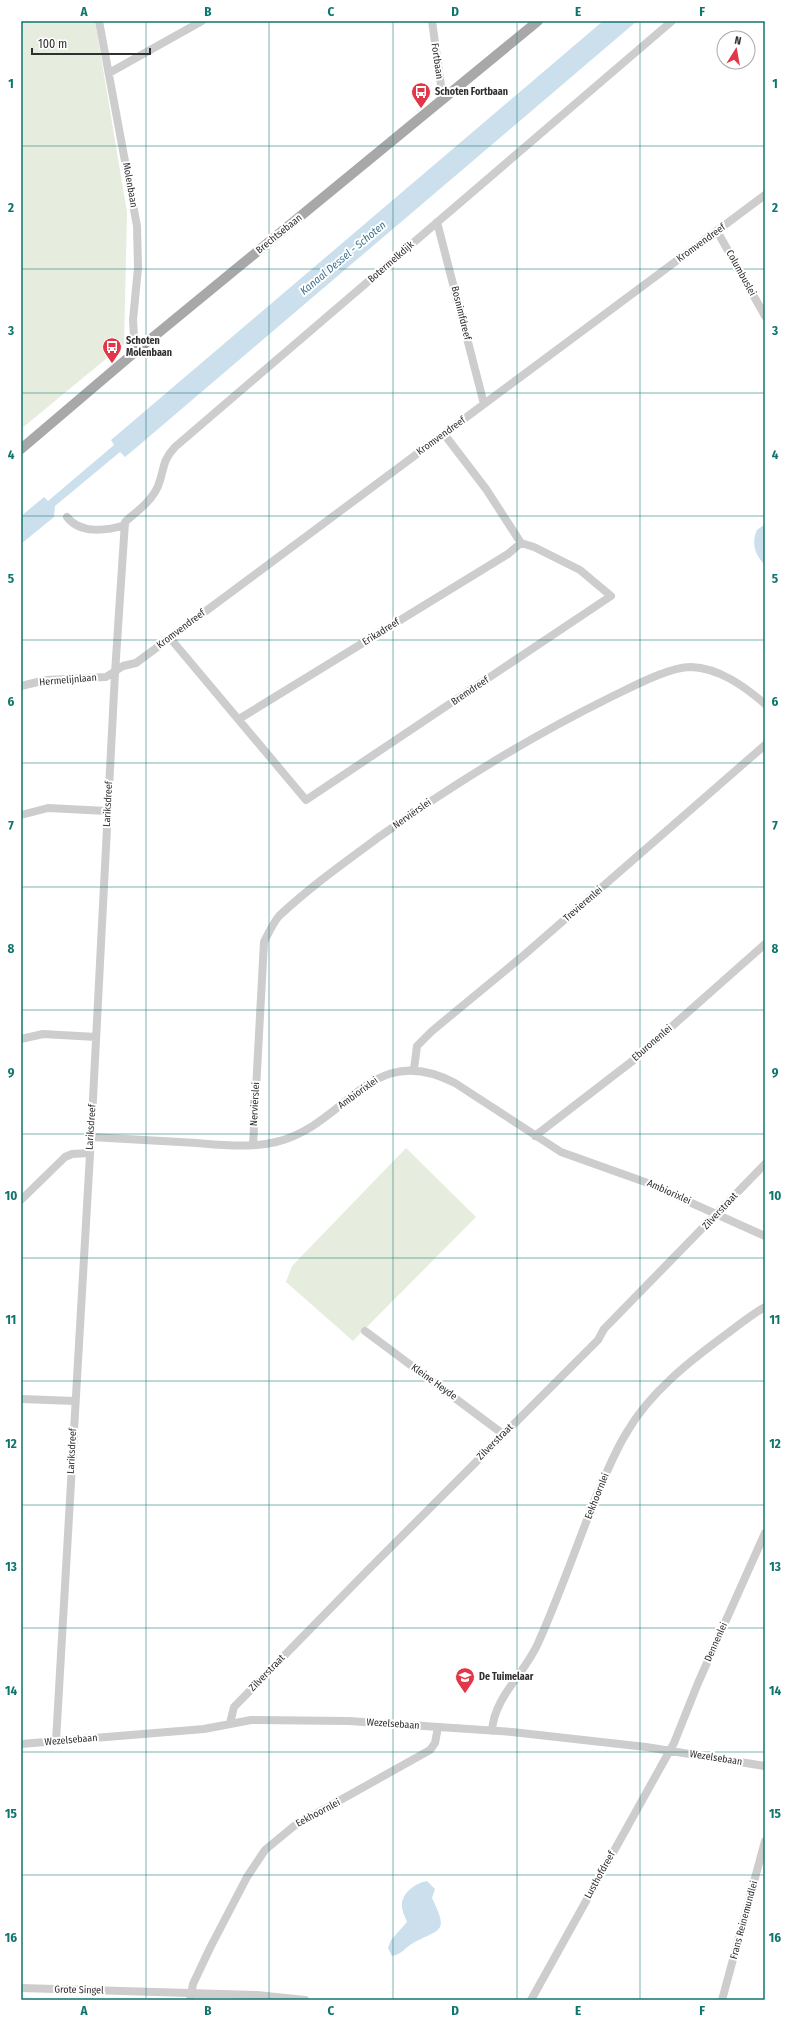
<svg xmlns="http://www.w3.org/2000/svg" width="786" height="2021" font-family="'Fira Sans Condensed',sans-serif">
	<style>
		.green { fill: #e6edde }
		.water { fill: #cbe0ec }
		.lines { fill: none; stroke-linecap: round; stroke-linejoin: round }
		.minor { stroke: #cdcdcd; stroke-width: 8 }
		.major { stroke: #a8a8a8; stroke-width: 10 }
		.grid { fill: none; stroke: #0f766e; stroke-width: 1; stroke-opacity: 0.55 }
		.labels { text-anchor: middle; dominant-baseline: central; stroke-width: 4; stroke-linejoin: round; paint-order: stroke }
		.street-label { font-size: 10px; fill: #303030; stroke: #fff }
		.poi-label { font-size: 10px; font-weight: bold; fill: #303030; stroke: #fff; text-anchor: start }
		.water-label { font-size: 11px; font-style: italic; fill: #3e7491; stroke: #fff }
		.neatline { fill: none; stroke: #0f766e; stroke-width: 1.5 }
		.grid-label { font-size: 13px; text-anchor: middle; font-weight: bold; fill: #0f766e }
	</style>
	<rect width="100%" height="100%" fill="#fff"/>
	<!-- green -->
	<path class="green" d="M21,21h74l32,191 -3,132 -103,85z
		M406,1148l70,69 -123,124 -67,-59 6,-16z"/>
	<!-- water -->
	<path class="water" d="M603,21h34l-500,426 -12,10 -5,-5 -65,54 -1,11 -33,27v-28l23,-19 4,4 66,-56 -3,-5z
		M765,524v41c-10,-10 -14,-22 -8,-35z
		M427,1881l8,8 -3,9c17,35 9,30 -19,45 -7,4 -12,12 -21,13l-4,-8 3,-8 16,-18c-2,-5 -5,-11 -5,-16 -1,-13 14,-23 25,-25z"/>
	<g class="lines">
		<!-- minor -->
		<path class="minor" d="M99,21l38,205 1,42 -5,52 2,32
			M432,21l11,79
			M109,73l93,-52
			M437,222l47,182
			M717,231l48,85
			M67,517c13,17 39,14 58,8
			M170,638l136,162 305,-204 -31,-26 -46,-23 -13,-4 -35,-54 -42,-55
			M21,686l25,-6 60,-3 17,-11 13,-3 629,-468
			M239,719l269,-165 13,-11
			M21,815l27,-7 59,3
			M21,1039l22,-5 53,3
			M414,1069l3,-23 15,-15 92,-76 241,-210
			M535,1136l100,-77 130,-115
			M91,1137c35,2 71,4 106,6 25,2 54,5 79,-1 73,-18 94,-103 179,-59l106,69 84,30 120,54
			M253,1145l11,-203c4,-8 9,-19 15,-26 31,-29 66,-54 100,-79 73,-52 149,-99 230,-139 21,-10 59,-31 82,-31 28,1 53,19 74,37
			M21,1200l44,-43 7,-3 17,-1
			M365,1331l138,103
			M21,1399l54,2
			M230,1723l4,-16 133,-136 231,-231 6,-11 161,-165
			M492,1731c2,-35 34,-58 47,-90 22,-49 39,-100 59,-149 9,-20 17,-41 29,-60 23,-40 64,-72 101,-99 12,-9 24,-19 37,-26
			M56,1741l35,-604 24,-464 10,-151c11,-10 27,-21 33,-36 7,-17 3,-24 17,-39l497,-426
			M21,1744l183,-15 47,-9 98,1 163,11 134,15 119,19
			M21,1988l236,7 48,5
			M190,2000l3,-16 17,-36 37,-71 18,-27 29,-24 136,-76 5,-7 3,-16
			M531,2000l143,-257 24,-60 67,-150
			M722,2000l43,-159"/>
		<!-- major -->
		<path class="major" d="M21,449l114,-97 403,-331"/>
	</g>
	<!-- grid -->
	<path class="grid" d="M146,21v1979M269,21v1979M393,21v1979M517,21v1979M640,21v1979M21,146h744M21,269h744M21,393h744M21,516h744M21,640h744M21,763h744M21,887h744M21,1010h744M21,1134h744M21,1258h744M21,1381h744M21,1505h744M21,1628h744M21,1752h744M21,1875h744"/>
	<!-- icons -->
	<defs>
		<g id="bus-pin" transform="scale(1)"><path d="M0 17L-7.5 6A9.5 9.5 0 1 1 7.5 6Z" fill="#e33648" stroke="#fff"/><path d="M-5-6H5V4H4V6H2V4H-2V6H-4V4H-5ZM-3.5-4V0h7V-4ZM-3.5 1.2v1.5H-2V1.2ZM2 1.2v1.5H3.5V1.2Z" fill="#fff"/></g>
		<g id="school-pin" transform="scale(1)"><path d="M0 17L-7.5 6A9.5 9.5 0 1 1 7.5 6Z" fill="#e33648" stroke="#fff"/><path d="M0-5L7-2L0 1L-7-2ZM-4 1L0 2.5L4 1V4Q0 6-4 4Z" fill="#fff"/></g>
	</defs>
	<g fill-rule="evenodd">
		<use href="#bus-pin" x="421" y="92"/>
		<use href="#bus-pin" x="112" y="347"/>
		<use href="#school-pin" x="465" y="1677"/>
	</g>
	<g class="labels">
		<!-- street labels -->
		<g class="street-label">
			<text transform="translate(437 61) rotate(82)">Fortbaan</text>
			<text transform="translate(130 185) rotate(80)">Molenbaan</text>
			<text transform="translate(279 234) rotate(-39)">Brechtsebaan</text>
			<text transform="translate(701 243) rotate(-36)">Kromvendreef</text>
			<text transform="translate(391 262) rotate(-41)">Botermelkdijk</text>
			<text transform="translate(741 273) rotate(61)">Columbuslei</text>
			<text transform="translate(461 313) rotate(76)">Bosnimfdreef</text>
			<text transform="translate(441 436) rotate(-36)">Kromvendreef</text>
			<text transform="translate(181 629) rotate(-37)">Kromvendreef</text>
			<text transform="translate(381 632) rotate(-32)">Erikadreef</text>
			<text transform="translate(68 680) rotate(-5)">Hermelijnlaan</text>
			<text transform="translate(470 691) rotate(-34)">Bremdreef</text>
			<text transform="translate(108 804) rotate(-87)">Lariksdreef</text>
			<text transform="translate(412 814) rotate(-35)">Nerviërslei</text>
			<text transform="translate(583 904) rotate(-41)">Trevierenlei</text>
			<text transform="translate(652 1043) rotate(-41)">Eburonenlei</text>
			<text transform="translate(358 1093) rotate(-36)">Ambiorixlei</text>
			<text transform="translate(255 1104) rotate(-87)">Nerviërslei</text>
			<text transform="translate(91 1127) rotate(-86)">Lariksdreef</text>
			<text transform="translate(669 1192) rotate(24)">Ambiorixlei</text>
			<text transform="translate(720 1211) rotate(-47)">Zilverstraat</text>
			<text transform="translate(434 1382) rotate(36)">Kleine Heyde</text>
			<text transform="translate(495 1442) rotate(-45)">Zilverstraat</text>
			<text transform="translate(72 1451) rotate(-87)">Lariksdreef</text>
			<text transform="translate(597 1496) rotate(-68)">Eekhoornlei</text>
			<text transform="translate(716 1642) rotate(-66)">Dennenlei</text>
			<text transform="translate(267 1673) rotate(-46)">Zilverstraat</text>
			<text transform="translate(393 1724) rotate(4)">Wezelsebaan</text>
			<text transform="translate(71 1740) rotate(-5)">Wezelsebaan</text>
			<text transform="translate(716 1758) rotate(9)">Wezelsebaan</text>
			<text transform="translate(318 1813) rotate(-28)">Eekhoornlei</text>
			<text transform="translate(600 1875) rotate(-61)">Lusthofdreef</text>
			<text transform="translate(744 1920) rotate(-75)">Frans Reinemundlei</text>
			<text transform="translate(79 1990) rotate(1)">Grote Singel</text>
		</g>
		<!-- poi labels -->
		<g class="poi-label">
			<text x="435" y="92">Schoten Fortbaan</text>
			<text x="126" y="341">Schoten<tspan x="126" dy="12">Molenbaan</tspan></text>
			<text x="479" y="1677">De Tuimelaar</text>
		</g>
		<!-- water labels -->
		<g class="water-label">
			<text transform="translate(343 258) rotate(-40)">Kanaal Dessel - Schoten</text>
		</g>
	</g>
	<!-- border -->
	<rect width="786" height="2021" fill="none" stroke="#ffffff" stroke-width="44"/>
	<!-- north arrow -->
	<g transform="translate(736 50) rotate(11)"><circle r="19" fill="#ffffff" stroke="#acacac"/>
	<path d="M0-3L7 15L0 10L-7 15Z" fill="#e33648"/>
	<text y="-6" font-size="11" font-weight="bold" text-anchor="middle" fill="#303030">N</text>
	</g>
	<!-- scale -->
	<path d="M32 48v6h118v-6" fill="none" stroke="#303030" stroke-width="2"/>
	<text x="38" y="48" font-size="12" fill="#303030" stroke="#ffffff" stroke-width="3" paint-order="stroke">100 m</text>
	<rect x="22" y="22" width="742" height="1977" class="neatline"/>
	<g class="grid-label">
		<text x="84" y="16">A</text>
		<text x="208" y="16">B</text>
		<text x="331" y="16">C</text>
		<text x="455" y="16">D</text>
		<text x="578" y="16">E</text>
		<text x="702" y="16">F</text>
		<text x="11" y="88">1</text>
		<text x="775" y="88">1</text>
		<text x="11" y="212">2</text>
		<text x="775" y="212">2</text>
		<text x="11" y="335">3</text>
		<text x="775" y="335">3</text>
		<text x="11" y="459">4</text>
		<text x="775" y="459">4</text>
		<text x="11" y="583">5</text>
		<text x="775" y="583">5</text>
		<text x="11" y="706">6</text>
		<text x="775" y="706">6</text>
		<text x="11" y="830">7</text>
		<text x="775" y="830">7</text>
		<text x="11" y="953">8</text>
		<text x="775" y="953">8</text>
		<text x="11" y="1077">9</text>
		<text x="775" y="1077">9</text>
		<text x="11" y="1200">10</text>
		<text x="775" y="1200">10</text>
		<text x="11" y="1324">11</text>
		<text x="775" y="1324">11</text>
		<text x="11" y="1448">12</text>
		<text x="775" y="1448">12</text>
		<text x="11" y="1571">13</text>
		<text x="775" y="1571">13</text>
		<text x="11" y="1695">14</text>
		<text x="775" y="1695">14</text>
		<text x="11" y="1818">15</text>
		<text x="775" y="1818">15</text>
		<text x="11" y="1942">16</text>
		<text x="775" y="1942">16</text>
		<text x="84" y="2015">A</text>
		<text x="208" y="2015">B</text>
		<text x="331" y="2015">C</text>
		<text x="455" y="2015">D</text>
		<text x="578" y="2015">E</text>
		<text x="702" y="2015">F</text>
	</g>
</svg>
